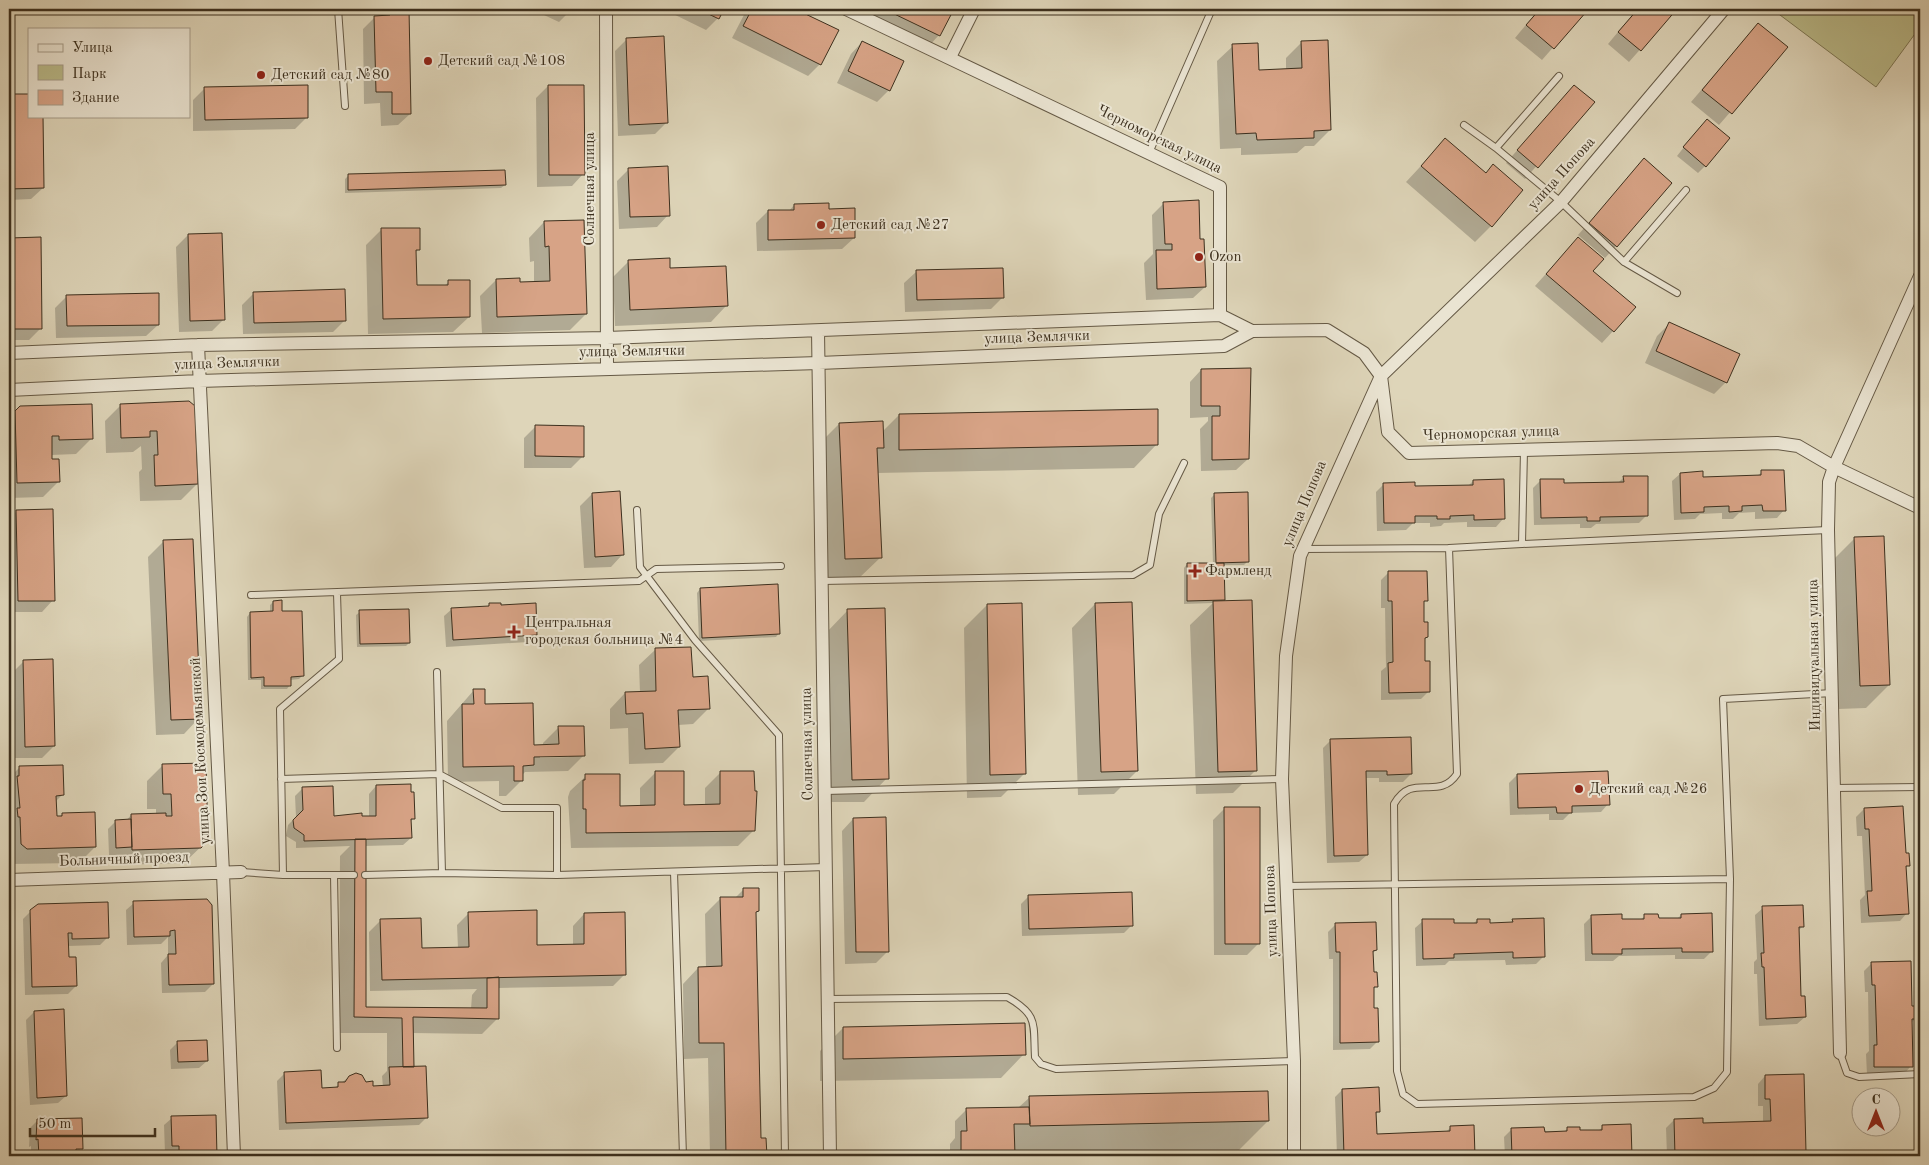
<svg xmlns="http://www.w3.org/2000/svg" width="1929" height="1165" font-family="'Old Standard TT',serif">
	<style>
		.green { fill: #babb8a; stroke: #7c7654 }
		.shadow { fill: #0003; fill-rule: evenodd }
		.building { fill: #d7a386; stroke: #3d301e }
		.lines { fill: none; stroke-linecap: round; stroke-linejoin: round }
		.lane-casing { stroke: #655945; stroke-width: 8 }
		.street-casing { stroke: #655945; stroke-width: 14 }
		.lane { stroke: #eae4d2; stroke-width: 6 }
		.street { stroke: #eae4d2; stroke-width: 12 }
		.poi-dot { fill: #8f2418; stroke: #eae4d2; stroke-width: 2 }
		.labels { text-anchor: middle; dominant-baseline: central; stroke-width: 4; stroke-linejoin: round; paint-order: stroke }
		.poi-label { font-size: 15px; fill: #3d301e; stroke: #eae4d2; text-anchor: start }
		.street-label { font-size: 15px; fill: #3d301e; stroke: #eae4d2 }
	</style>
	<rect width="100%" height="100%" fill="#ded5b9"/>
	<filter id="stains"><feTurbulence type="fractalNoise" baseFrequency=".004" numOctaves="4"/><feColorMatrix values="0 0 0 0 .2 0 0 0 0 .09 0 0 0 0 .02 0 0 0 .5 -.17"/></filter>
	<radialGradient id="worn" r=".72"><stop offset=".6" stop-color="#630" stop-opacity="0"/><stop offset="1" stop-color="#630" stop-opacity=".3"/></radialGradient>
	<!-- green -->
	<path class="green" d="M1772,9h148v18l-44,60z"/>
	<!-- shadow -->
	<path class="shadow" d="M379,9h29l2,105 -12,11 -17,1 -1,-23 -16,1 -1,-75 12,-12h4z
		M531,9h41l-13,13z
		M663,9h59l-4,9 -12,12z
		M747,9h45l45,22 -17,33 -12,12 -76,-38z
		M852,9h100l-13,26 -11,12z
		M1539,9h43l3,2 -43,49 -27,-22z
		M1637,9h39l-47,53 -21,-18z
		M1758,24l28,24 -67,77 -28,-23z
		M627,39l39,84 -11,11 -37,2 -3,-85z
		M862,42l27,48 -12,12 -40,-19 14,-29z
		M1302,42l28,88 -16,16h-9l-8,7 -56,2v-7l-21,1 -3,-88 16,-15 25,25 28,-1v-12z
		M548,86l35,88 -11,12 -35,1 -1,-89z
		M1574,86l19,16 -68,77 -19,-16z
		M205,88l102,29 -12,12 -102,2v-31z
		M9,95h20v21l14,72 -12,11 -22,1z
		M1699,128l6,38 -7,7 -21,-17z
		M1445,140l40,34 8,-8 -2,60 -16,16 -69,-60z
		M1644,160l-28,86 -11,12 -27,-23z
		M629,169l39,46 -11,12 -38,2 -2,-48z
		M348,176l157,9 -4,3 -156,5v-14z
		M1164,203l35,37 6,47 -12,11 -47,2 -2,-37 9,-9 -1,-39z
		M794,205l34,5 26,28 -12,11 -85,2 -1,-28 12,-12h21z
		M544,222l42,92 -16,16 -88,3 -2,-37 16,-16 38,3v-22l-4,1 -1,-24z
		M381,230l38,19 -4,4 1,34 28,-1 5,-4 20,35 -16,15 -85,2 -2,-89z
		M188,235l35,85 -11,11 -33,1 -3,-85z
		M39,238l2,90 -12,12h-20v-101z
		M1578,238l35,93 -11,12 -67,-57z
		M629,261l40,8 57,37 -15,16 -96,4 -2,-49z
		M916,272l87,25 -12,12 -86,3 -1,-29z
		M254,293l91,27 -12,12 -90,2 -1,-29z
		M67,296l91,29 -12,11 -90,2 -1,-30z
		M1669,324l57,58 -12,12 -69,-31 12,-27z
		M1201,370l47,89 -12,11 -35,1 -1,-42 8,-8v-4l-18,1v-36z
		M188,402l9,82 -16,16 -41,1 -1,-29 3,-3 -1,-23 -8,6 -27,1 -1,-32 16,-16z
		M21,407l71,31 -16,16 -25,1 7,27 -15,15 -34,1v-79z
		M899,415l258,29 -23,24 -257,5 4,84 -24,23 -35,2 -6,-135 23,-23 43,8z
		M536,426l47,30 -12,12h-47v-30z
		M1762,472l22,38 -7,8 -22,1v-7l-16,1 -6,6h-11v-6l-22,1 -5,5 -21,1 -2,-39 8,-7 22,4 55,-2z
		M1624,477l23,38 -8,8 -43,1 -5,4h-11v-4l-46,1 -1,-37 8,-8 22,4 55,-1z
		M1473,481l30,38 -7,8h-29v-5l-23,1 -3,3 -11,1v-4h-17l-7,7 -29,1 -1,-39 8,-8 30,4 54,-2z
		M592,494l30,61 -11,12 -27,1 -4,-62z
		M1215,494l33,67 -4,4h-21v35l-2,2 35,168 -23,23 -37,1 -6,-169 23,-22 -29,1v-36l3,-4h26l-2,-66z
		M16,512l37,88 -11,12h-33v-93z
		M1855,538l34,147 -23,23 -28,1 -7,-147z
		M164,541l35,177 -15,16 -28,1 -8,-178z
		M1388,573l38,27 -3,3v21l4,13 -3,3v22l5,29 -8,8 -40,1v-29l5,-4 -1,-59h-4v-28z
		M700,589l79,44 -3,4 -77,4 -2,-48z
		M273,602l8,11 21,63 -3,3 -9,1v5l-3,4h-26v-9h-13l-1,-63 3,-4h20v-8z
		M490,604l46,31 -8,7 -82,5 -2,-31 8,-7 35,-2z
		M1095,604l42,167 -23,23 -36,1 -6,-167z
		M987,605l37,169 -23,23 -34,1 -3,-170z
		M848,610l39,168 -23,24h-35l-4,-168z
		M360,612l49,31 -3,3 -49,1 -1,-32z
		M655,650l36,29 17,30 -15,15 -15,1 1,22 -16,16 -34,1 -1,-36 -18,1v-20l15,-16h15l-1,-28z
		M24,661l30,85 -12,12h-28l-2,-85z
		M474,690l10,15 49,41h10v-3l16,-16 25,28 -16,16 -43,1 -3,3v5l-16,16h-7v-15l-51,1 -1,-61zM569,755v2l-29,1v-2z
		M1331,740l80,34 -8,8h-24v-4h-14l2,77 -8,7 -32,1 -4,-115z
		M162,766l45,75 -23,22 -68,2v-10h-7l-1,-26 8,-8h10l5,-6h25v-6h-9v-28z
		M20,767l42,28 -7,7 1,16 6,-3 33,32 -16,16 -68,1 -2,-1v-85z
		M721,772l33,58 -16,16 -167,2 -3,-51 2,-6 16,-15 33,31 21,-1v-18l15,-15 28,33h22v-18z
		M1517,775l91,29 -7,8 -31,1 -7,7h-14v-6l-39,1 -1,-32z
		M376,786l37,33 -3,3 1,16 -8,7 -39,1 1,162 106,1 1,-14 5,-6 -107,2 -1,-59 12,-12 40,30 37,-1 -1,-24 12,-12 67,33h37v-20l11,-12 41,60 -12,12 -115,2v30l-16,16 -70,-1v35l15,49 -8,8 -140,5 -2,-49 8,-8 35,16h13l16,-12 23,10h11l-1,-11 5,-5v-38h-48l1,-177 10,-10 -54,2v-6l-10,-6 2,-11 8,-8 -1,-21 8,-8 30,30 36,-1v-23z
		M1902,807l2,48 4,10 -3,4 2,44 -7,8 -39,2 -1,-23 5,-5 -3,-59h-5l-1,-19 8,-8z
		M1225,808l34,135 -12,12h-33l-1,-135z
		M853,819l35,132 -12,12 -31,1 -3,-133z
		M743,890l15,21 -3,2 5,226h5l1,17h-56l-2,-98 -24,1 -1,-75 15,-16h8l-1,-54 16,-16h14z
		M1029,896l103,29 -8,8 -102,3 -1,-32z
		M206,901l7,83 -8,8 -43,1 -1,-30 7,-8v-18l-7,7 -34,1 -1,-35 8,-7z
		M1763,908l39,19 -5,5 3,65 5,20 -8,7 -38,2 -2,-52h-3v-12l3,-3 -2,-44z
		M31,911l76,27 -7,7 -32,1v13l8,27 -8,8 -43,1 -2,-76z
		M1681,915l31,36 -8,8h-29v-4l-56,1 -6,5h-28l-1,-37 8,-8 29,4h19l5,-4 12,4 20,-1z
		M1477,920l11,4h21l4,-4 30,37 -7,7 -30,1 -1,-5 -56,1 -4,4 -29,1 -1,-38 8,-7 30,4 20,-1z
		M1336,924l40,26 -4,4v19l4,13 -3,4v19l5,32 -8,8 -37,1v-91h-4l-1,-27z
		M1872,963l38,45 5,11 -4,4v43l-7,8 -37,1 -1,-21 3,-3 -1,-59h-3l-1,-21z
		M34,1012l32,84 -8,7 -28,2 -4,-85z
		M843,1028l181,26 -23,24 -181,3v-30z
		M178,1042l29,19 -8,7 -28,1 -1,-19z
		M1765,1076l40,76 -5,4h-133l-1,-28 8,-8 27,4 62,-2v-16h-5v-22z
		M1342,1090l37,21 -4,4v20l71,-3 4,-4 23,-1 1,29h-137l-2,-59z
		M1030,1097l238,24 -33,33 -285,2v-12l5,-6v-17l12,-12 51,-1z
		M215,1116l1,40h-44v-3h-7l-1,-28 8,-7z
		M38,1120l43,28 -6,8h-44v-10l-2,1 1,-19z
		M1630,1126l1,30h-126l-1,-19 8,-8 52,3 3,-3 12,3 19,-1 5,-4z"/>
	<!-- building -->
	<path class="building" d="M390,9h19l2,105h-19v-22h-16l-2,-76 16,-1z
		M698,9h26l-5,10z
		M752,9h43l44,21 -18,35 -78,-39z
		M884,9h70l-14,27z
		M1540,9h44l3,2 -33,38 -28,-24z
		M1638,9h39l-36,42 -23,-19z
		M1758,23l30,24 -56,67 -30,-24z
		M664,36l4,87 -39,2 -3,-87z
		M1328,40l3,90 -17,1v7l-57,2 -1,-7 -20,1 -4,-90 26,-1 1,27 43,-2 -1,-27z
		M862,41l42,20 -14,30 -42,-20z
		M308,85v33l-103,2 -1,-33z
		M548,85h36l1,90h-36z
		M1574,85l21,17 -57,66 -21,-18z
		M9,94h20v22h14l1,72 -35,1z
		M1707,119l23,19 -24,29 -23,-20z
		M1445,138l41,35 7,-9 30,26 -31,37 -71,-61z
		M1644,158l28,25 -55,64 -28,-24z
		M668,166l2,50 -40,1 -2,-49z
		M505,170l1,15 -158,5v-16z
		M1199,200l1,39h4l2,48 -49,2 -1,-39h16v-6h-7l-2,-42z
		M829,203v6l26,-1v30l-87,2v-30h26v-6z
		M584,220l3,94 -90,3 -1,-38 24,-1v4l30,-1 -1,-35 -4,1 -1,-26z
		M381,228h39v22h-4l1,35h31v-5h22v37l-87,2z
		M222,233l3,87 -35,1 -2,-87z
		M41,237l1,92h-32l-1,-91z
		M1578,237l26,22 -11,12 43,36 -22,25 -68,-58z
		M670,258v10l56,-2 2,40 -98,4 -2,-50z
		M1003,268l1,30 -87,2 -1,-30z
		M345,289l1,32 -92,2 -1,-31z
		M159,293v32l-92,1 -1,-31z
		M1669,322l71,32 -13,29 -71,-32z
		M1251,368l-2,91 -37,1v-44h8v-10h-19v-37z
		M189,401l6,5 3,78 -43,2 -1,-31h4l-1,-24h-7v6l-29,1 -1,-34z
		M92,404l1,35 -34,1v-4h-7v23h7l1,23 -43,1 -2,-72 5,-5z
		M1158,409v36l-259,5v-36z
		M883,421l1,27h-7l5,110 -37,1 -6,-136z
		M535,425l49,1v31l-49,-1z
		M1761,470h23l2,41h-23l-1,-6 -20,1v5l-13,1v-6l-25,1v5l-23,1 -1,-40 23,-2v6l58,-2z
		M1623,476h25v40l-48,1v4h-13v-4l-46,1 -1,-39h24v4l60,-1z
		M1504,479l1,40 -31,1v-5l-24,1v3h-13v-3h-22v7h-31l-1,-40 32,-1v4l58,-1v-5z
		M620,491l4,64 -29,2 -3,-64z
		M1248,492l1,70 -33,1 -2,-70z
		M53,509l2,92h-37l-2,-91z
		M1884,536l6,149 -30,1 -6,-149z
		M193,539l8,180 -30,1 -8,-180z
		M1187,563h37l1,37 -38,1z
		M1388,571h39l1,30h-4v21h4v15l-3,1v23h5v31l-41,1 -1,-30 5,-1 -1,-61h-4z
		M778,584l2,50 -78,4 -2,-50z
		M282,600v11h20l2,65 -13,1v9h-27v-9l-13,1 -1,-66 23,-1v-10z
		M1252,600l5,171 -39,1 -5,-171z
		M1132,602l6,169 -37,1 -6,-169z
		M489,603h12v2l35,-2 1,32 -84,5 -2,-32 38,-2z
		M1022,603l4,171 -36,1 -3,-171z
		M885,608l4,171 -37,1 -5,-171z
		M409,609l1,34 -50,1 -1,-34z
		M691,647l2,30 15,-1 2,33 -32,1 2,37 -35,2 -2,-36 -17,1 -1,-22 31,-1 -1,-43z
		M53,659l2,87 -30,1 -2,-87z
		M473,689h12v15l48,-1 1,42 25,-1 -1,-18h26l1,30 -51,1v8l-11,1v15h-9v-15l-51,1 -1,-63h12z
		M1411,737l1,37 -25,1v-4h-21l2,84 -34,1 -4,-117z
		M206,763l2,78 -7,7 -69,2 -1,-36 35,-1v3h6l-1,-22h-8l-1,-30z
		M63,765l1,30 -8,1 1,20h5v-3l33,-1 1,35 -69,2 -6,-5 -1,-27h-2l-1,-9h3l-3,-32h2v-10z
		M655,771h29v34l36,-1v-33h34l1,20h2l-2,40 -169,2v-24h-3v-29h2v-6h35v32l35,-1z
		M1608,771l2,34 -38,1v7h-15l-1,-6 -38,1 -1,-34z
		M411,784v8h3l1,27h-4l1,19 -108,3v-6l-10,-7 -1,-8 10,-10 -1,-23 31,-1 1,30 28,-3v3h14v-31z
		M1903,806l3,47h3l1,13h-4l3,48 -40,2 -2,-25h5l-3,-62h-4l-1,-21z
		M1224,807h36v137h-35z
		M886,817l3,135h-33l-3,-134z
		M131,819l1,28 -16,1 -1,-28z
		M355,839h11v168l121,1v-30l12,-1v42l-86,-2 1,50h-11l-1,-49 -48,-1z
		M743,888h16v23l-3,1 5,226h5l1,18 -41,-1 -2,-112h-25l-1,-76 24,-1 -2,-69h23z
		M1132,892l1,34 -104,3 -1,-34z
		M207,899l5,6 2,79 -45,1 -1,-31h8l-1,-24 -5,1v5l-36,1 -1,-36z
		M108,902l1,36 -37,1v-6h-4l1,24h7l1,29 -45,1 -2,-77 8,-6z
		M1803,905l1,22h-5l2,69h4l1,21 -40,2 -2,-52h-2l-1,-14h3l-2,-47z
		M537,910v35l47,-1v-31l41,-1 1,63 -244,5 -2,-61 41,-1 1,30 47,-1 -1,-35z
		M1712,913l1,39h-31v-4l-60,1v5h-30l-1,-39 31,-1v5h22v-5h14l1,4h22v-4z
		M1544,918l1,39 -32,1v-6l-59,2v4l-31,1 -1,-40h32v4h23v-4h13v4l23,-1 -1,-3z
		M1376,922l1,28 -4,1 1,21h3l1,15h-4v21h4l1,34 -39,1v-91h-4l-1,-29z
		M1911,961l1,45h4v13h-4l1,48h-39v-22h3l-2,-60h-3l-1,-23z
		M64,1009l3,87 -30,2 -3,-87z
		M1025,1023l1,32 -183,4v-32z
		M207,1040l1,21 -30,1 -1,-21z
		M426,1066l2,52 -142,5 -2,-51 37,-2 1,18 16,-1v-5h7l4,-6 7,-3 6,2 4,7 7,-1v5l17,-1 -1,-18z
		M1804,1074l2,78 -131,4 -1,-37 29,-1v5l68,-2 -1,-22h-5v-24z
		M1379,1087l1,25h-4l1,22 73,-3v-5l24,-1 1,31h-131l-2,-67z
		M1268,1091l1,30 -239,5 -1,-30z
		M1029,1107l1,17h-16l1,31 -54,1v-25h6l-1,-23z
		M216,1115l1,41h-38v-10h-7l-1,-30z
		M82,1118l1,31h-7v7h-37l-1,-17 -2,1 1,-21z
		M1631,1124l1,32h-120l-1,-28 33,-1 1,5 22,-1v-4h13v3h22v-5z"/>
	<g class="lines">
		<!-- lane casing -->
		<g class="lane-casing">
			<path id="lane" d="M338,9l7,97
				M1559,76l-63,72 65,54 63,60 62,-72
				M1464,125l32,23
				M1149,153l63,-144
				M1624,262l53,31
				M1524,450l-2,94 -73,4 8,226c-19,28 -44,-3 -63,30l3,267 6,23 14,10 277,-7 20,-9 13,-16 3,-193 -7,-180 110,-6
				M637,510l3,57 55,73 84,95 6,421
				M1522,544l306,-14
				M1303,549l146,-1
				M822,581l311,-6 17,-10 9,-51 25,-51
				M251,595l388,-14 17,-12 125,-3
				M437,672l5,201
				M281,779l158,-5 63,34h55v67
				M1834,788l86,-1
				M825,791l457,-12
				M241,872l42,3h71
				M674,872l9,284
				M283,875l-3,-166 59,-50 -2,-66
				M334,875l3,173
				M365,875l77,-2 115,2 269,-8
				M1287,886l443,-7
				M828,999l179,-2c32,18 26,27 28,60l6,7 15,5 238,-8
				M1840,1053l7,20 12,4 61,-3"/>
		</g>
		<!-- street casing -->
		<g class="street-casing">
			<path id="street" d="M606,9l1,359
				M846,9l374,178v128
				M950,57l24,-48
				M818,331l12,825
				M198,345l25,528 11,283
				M9,353l189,-8 409,-7 613,-23 32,16 75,-1 37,23 17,23 7,56 21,21 368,-10 21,3 36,21 86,41
				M9,390l190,-9 620,-18 405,-17 28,-15
				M9,880l232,-8
				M1840,1053l-12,-523 1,-48 5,-15 86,-191
				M1294,1156v-95l-12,-282 4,-123 14,-100 81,-180 180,-174 163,-193"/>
		</g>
		<!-- lane -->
		<use href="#lane" class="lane"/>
		<!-- street -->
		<use href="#street" class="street"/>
	</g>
	<!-- markers -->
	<g class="poi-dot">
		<circle cx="428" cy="61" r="5"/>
		<circle cx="261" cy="75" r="5"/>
		<circle cx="821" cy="225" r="5"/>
		<circle cx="1199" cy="257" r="5"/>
		<path d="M1192.5 563.5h5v5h5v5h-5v5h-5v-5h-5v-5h5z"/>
		<path d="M511.5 624.5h5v5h5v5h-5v5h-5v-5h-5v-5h5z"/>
		<circle cx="1579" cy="789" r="5"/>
	</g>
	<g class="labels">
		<!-- poi labels -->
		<g class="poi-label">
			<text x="438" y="61">Детский сад №108</text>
			<text x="271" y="75">Детский сад №80</text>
			<text x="831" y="225">Детский сад №27</text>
			<text x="1209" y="257">Ozon</text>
			<text x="1205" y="571">Фармленд</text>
			<text x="525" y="623">Центральная<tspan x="525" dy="17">городская больница №4</tspan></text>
			<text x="1589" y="789">Детский сад №26</text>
		</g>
		<!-- street labels -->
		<g class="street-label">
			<text transform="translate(1159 140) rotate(26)">Черноморская улица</text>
			<text transform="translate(1562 174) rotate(-48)">улица Попова</text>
			<text transform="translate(590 189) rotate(-90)">Солнечная улица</text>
			<text transform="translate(1037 338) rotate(-2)">улица Землячки</text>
			<text transform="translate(632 352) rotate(-1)">улица Землячки</text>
			<text transform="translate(227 364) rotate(-2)">улица Землячки</text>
			<text transform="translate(1491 434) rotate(-2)">Черноморская улица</text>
			<text transform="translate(1305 504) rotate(-67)">улица Попова</text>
			<text transform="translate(1815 655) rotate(-91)">Индивидуальная улица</text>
			<text transform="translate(808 744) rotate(-91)">Солнечная улица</text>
			<text transform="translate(201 751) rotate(-93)">улица Зои Космодемьянской</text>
			<text transform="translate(124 860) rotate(-2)">Больничный проезд</text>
			<text transform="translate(1272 911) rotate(-92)">улица Попова</text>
		</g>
	</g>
	<!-- margin -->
	<rect width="1929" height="1165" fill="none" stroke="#ded5b9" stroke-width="30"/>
	<rect x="10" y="10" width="1909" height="1145" fill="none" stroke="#3d301e" stroke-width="2.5"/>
	<rect x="15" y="15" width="1899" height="1135" fill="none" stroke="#3d301e"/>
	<!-- legend -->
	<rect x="28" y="28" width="162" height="90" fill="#eae4d2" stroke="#a59c8a"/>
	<rect x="38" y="44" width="25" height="8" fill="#eae4d2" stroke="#a59c8a"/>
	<text x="72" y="52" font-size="15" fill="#3d301e">Улица</text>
	<rect x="38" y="65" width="25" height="15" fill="#babb8a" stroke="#a59c8a"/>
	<text x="72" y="78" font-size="15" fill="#3d301e">Парк</text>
	<rect x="38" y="90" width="25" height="15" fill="#d7a386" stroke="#a59c8a"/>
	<text x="72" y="102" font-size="15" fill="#3d301e">Здание</text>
	<!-- north arrow -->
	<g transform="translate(1876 1112)"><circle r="24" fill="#eae4d2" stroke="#a59c8a"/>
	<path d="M0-4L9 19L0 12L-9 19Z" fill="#8f2418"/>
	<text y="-8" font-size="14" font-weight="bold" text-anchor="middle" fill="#3d301e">С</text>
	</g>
	<!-- scale -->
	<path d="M30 1128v8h125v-8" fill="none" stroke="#3d301e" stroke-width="2.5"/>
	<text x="38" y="1128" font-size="15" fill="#3d301e" stroke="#eae4d2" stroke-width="4" paint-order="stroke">50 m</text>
	<rect width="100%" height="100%" filter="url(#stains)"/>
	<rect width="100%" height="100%" fill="url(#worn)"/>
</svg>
